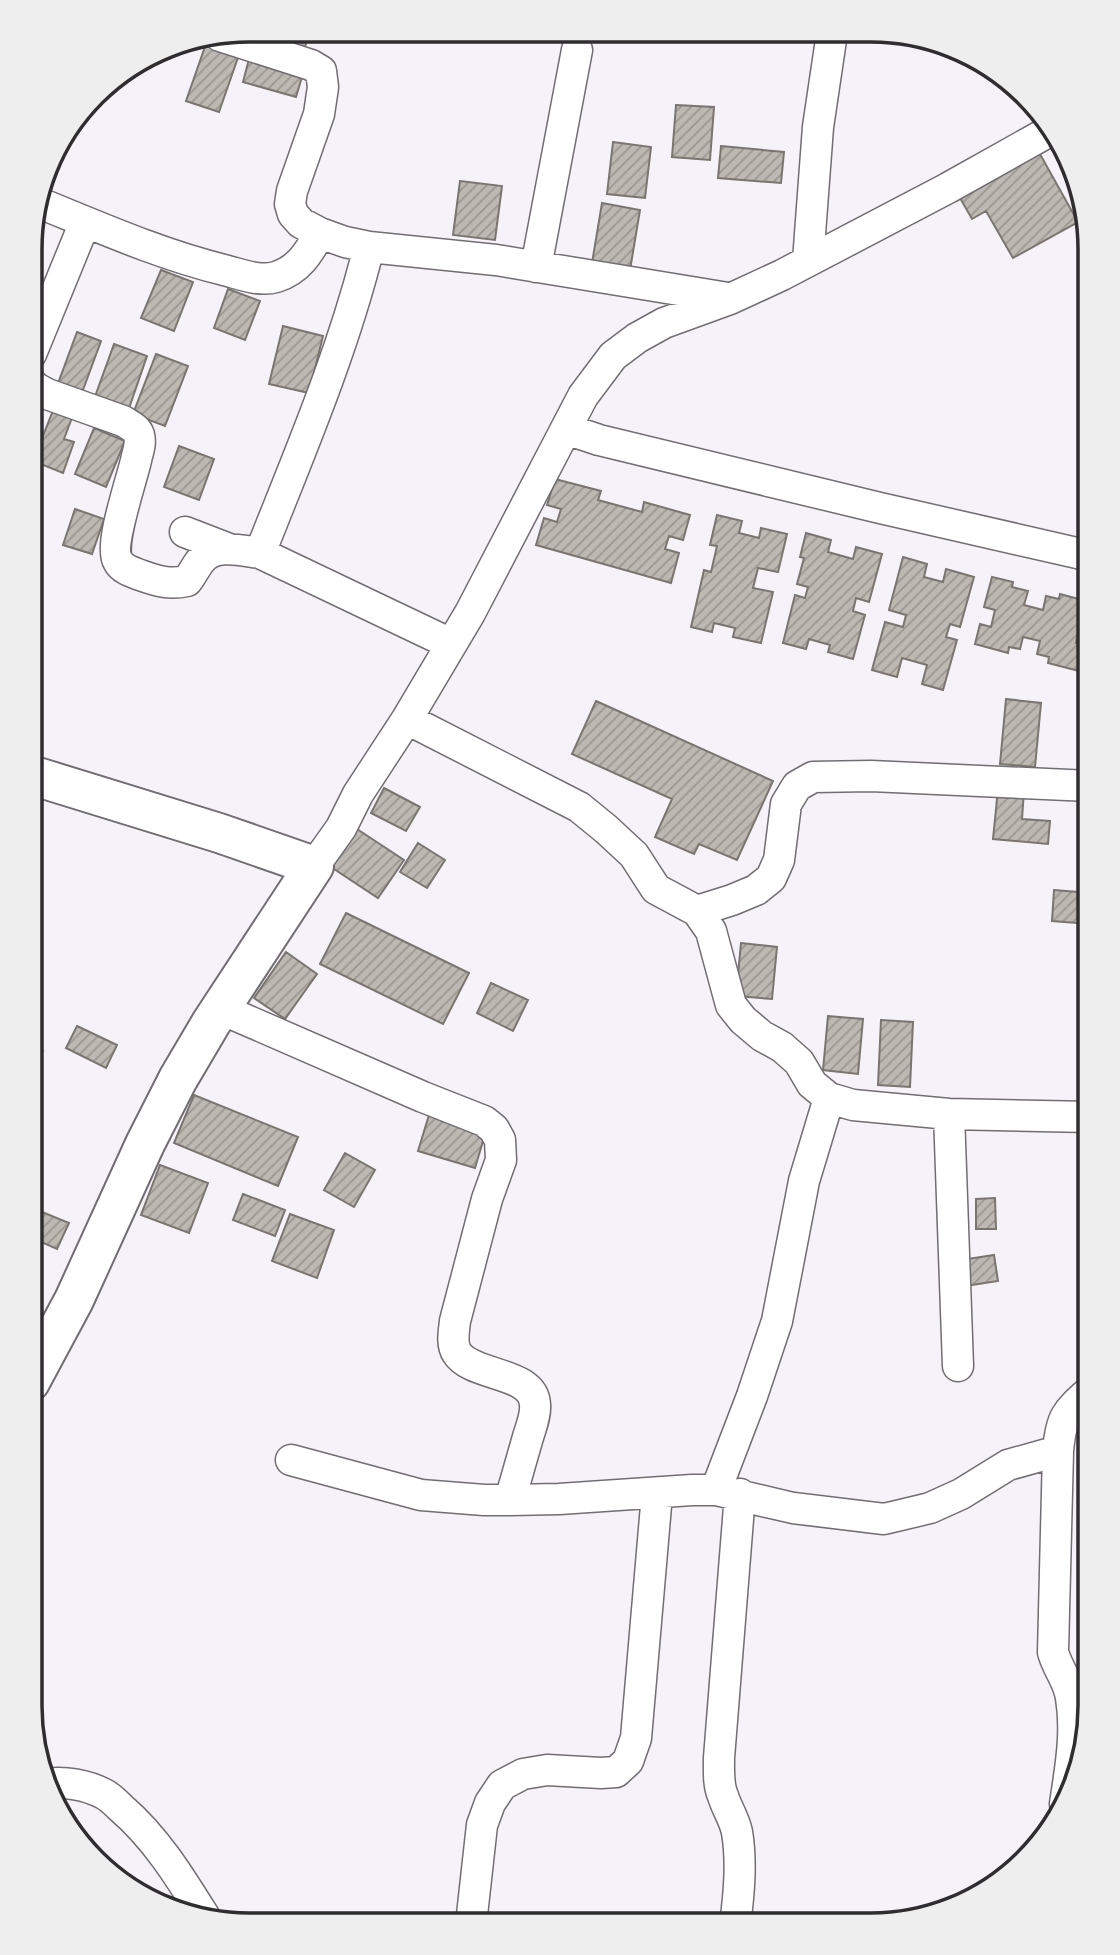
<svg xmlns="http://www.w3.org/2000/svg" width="1120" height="1955" font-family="Cabin,sans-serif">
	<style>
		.building { fill: url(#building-hatch); stroke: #7a756f; stroke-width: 2 }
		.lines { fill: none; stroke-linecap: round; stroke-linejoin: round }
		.minor-casing { stroke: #716d73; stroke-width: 33 }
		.tertiary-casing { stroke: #716d73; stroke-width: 42 }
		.minor { stroke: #fff; stroke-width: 30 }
		.tertiary { stroke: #fff; stroke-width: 38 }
		.rim { fill: none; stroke: #2f2d30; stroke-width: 3.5 }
	</style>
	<defs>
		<pattern id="building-hatch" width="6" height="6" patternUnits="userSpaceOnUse" patternTransform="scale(1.75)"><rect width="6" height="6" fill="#bdb8b2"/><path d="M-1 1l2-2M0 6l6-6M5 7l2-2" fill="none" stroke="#9a9691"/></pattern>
	</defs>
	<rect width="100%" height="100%" fill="#f6f2f9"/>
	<!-- building -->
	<path class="building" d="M267,30h44l-9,25 -39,-14z
		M208,38l33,11 -22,63 -33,-11z
		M250,55l54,15 -8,27 -53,-15z
		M676,105l38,2 -4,53 -38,-3z
		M613,142l38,5 -6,51 -38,-4z
		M721,146l63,6 -3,31 -63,-5z
		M1036,147l42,75 -65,36 -27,-47 -14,8 -16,-28z
		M460,181l42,5 -7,54 -42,-5z
		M602,203l38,7 -10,60 -38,-7z
		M161,270l32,12 -19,49 -33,-13z
		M228,289l32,12 -15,39 -31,-12z
		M283,326l40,10 -14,57 -40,-9z
		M77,332l24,9 -21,57 -24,-9z
		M114,344l33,12 -21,61 -34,-12z
		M156,354l32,12 -23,60 -32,-12z
		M31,405l10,5 -10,22z
		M54,408l19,7 -9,24 10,3 -11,31 -30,-12z
		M94,428l31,13 -19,46 -31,-13z
		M179,446l35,13 -15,41 -35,-13z
		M555,479l46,12 -3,9 44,12 2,-10 46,13 -7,25 -14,-4 -4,13 14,4 -8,30 -135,-38 8,-27 13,4 4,-13 -14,-4z
		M75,509l29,10 -12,35 -29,-9z
		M717,515l25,6 -3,12 20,5 2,-10 26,6 -9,38 -20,-4 -5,20 20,4 -12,51 -28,-6 2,-9 -21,-5 -2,9 -21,-5 13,-57 7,2 6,-26 -7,-1z
		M806,533l25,7 -3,12 25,7 3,-12 26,7 -13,48 -13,-4 -3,13 12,4 -12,44 -25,-7 2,-7 -21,-6 -3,10 -23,-6 12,-48 10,3 3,-11 -11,-3 7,-26 -4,-1z
		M903,557l24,7 -3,13 19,5 3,-13 28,8 -14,50 -10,-3 -4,13 11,3 -14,50 -21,-6 5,-19 -25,-7 -5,19 -25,-7 13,-48 18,5 3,-12 -17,-5z
		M992,577l21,5 -1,5 16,4 -4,14 19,5 3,-14 13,3 1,-5 30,8 -1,29 -10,-3 -3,15 10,2 -7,26 -31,-8 1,-6 -12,-3 3,-13 -17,-4 -3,12 -11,-2 -1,6 -33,-9 5,-20 11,3 4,-17 -11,-3z
		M1006,699l35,4 -6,64 -35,-3z
		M596,701l177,80 -36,79 -38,-16 -5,10 -39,-17 17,-38 -100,-45z
		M384,788l36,19 -14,24 -35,-18z
		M998,789l26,2 -2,28 28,2 -2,23 -55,-5z
		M357,829l47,31 -26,38 -47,-31z
		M418,843l27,17 -18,28 -27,-16z
		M1054,890l36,3v31l-38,-3z
		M346,913l123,60 -26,51 -123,-60z
		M741,943l36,4 -5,52 -36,-3z
		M286,952l31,22 -32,45 -31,-21z
		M491,983l37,17 -15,31 -36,-18z
		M828,1016l35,3 -5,55 -35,-4z
		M881,1020l32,2 -3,65 -32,-2z
		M77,1026l40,19 -11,23 -40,-20z
		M31,1044l12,7 -12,23z
		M194,1095l104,42 -20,49 -104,-43z
		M429,1115l57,16 -11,37 -57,-17z
		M345,1153l30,17 -21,37 -30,-17z
		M160,1165l48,18 -19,50 -48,-18z
		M243,1194l42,16 -10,26 -42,-16z
		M995,1198l1,31h-20v-30z
		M30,1207l39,16 -12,26 -27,-12z
		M290,1214l44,16 -17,48 -45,-17z
		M994,1255l4,26 -33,5 -4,-26z
		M1080,1632h10v27h-11z"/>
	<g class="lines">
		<!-- minor casing -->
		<g class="minor-casing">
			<path id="minor" d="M220,36l91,29 10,6 2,16 -4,27 -27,77 -2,13 3,10 8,9 19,10 25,9 24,5 127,13 232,38
				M37,202c62,25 122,52 187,68 16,4 35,12 52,7 23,-7 33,-25 44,-44
				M808,261l10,-134 14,-94
				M536,267l41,-217
				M31,354l54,-132
				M31,383l5,5 11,6 76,27c6,4 14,7 16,14 2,7 0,14 -2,21 -4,21 -29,90 -19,105 4,8 14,11 22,14 17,6 29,10 47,6 6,-7 10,-18 17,-24 14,-13 39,-6 56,-4l191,91
				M566,429l33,11 281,68 210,48
				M185,532l44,17
				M260,553c40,-101 83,-201 109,-306
				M407,719l172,88 27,22 28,26 22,34 41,22 14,20 20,74 12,15 19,16 20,11 17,15 13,22 17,14 24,7 96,9 141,3
				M314,866l27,-38 17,-34 49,-75 63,-106 113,-217 30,-40 24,-18 27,-15 66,-24 52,-24 166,-87 100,-56
				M697,911l35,-11 24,-10 15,-12 8,-18 7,-56 11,-18 16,-9 58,-1 219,10
				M221,1009l202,88 61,24 10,8 6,11 1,20 -14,39 -32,122c-1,10 -4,23 2,32 15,24 77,18 78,52 1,10 -4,22 -7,32 -6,21 -12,42 -18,63
				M949,1114l9,252
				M291,1460l130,35 63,5h26l49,-1 133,-9h24l77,18 91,11 46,-11 31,-14 47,-29 50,-14
				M716,1490l36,-94 25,-75 27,-140 25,-83
				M46,1784c19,-3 41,1 58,10 6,3 12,9 17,14 36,31 60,71 85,111
				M1065,1804c5,-34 12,-71 6,-106 -2,-17 -14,-30 -18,-46l5,-201c3,-33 7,-38 32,-60
				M471,1924l11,-99 8,-22 12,-18 21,-11 24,-4 54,3 15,-1 12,-11 8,-23 21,-244
				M735,1925c4,-31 7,-63 2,-93 -3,-14 -10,-23 -14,-36 -5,-11 -4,-25 -4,-38l21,-264"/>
		</g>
		<!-- tertiary casing -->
		<g class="tertiary-casing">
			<path id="tertiary" d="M30,1382l44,-82 71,-156 33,-65 33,-56 103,-157 -95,-33 -188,-58"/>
		</g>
		<!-- minor -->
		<use href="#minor" class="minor"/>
		<!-- tertiary -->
		<use href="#tertiary" class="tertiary"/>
	</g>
	<!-- crop -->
	<path d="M0 0H1120V1955H0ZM249 42H871A207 207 0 0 1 1078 249V1706A207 207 0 0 1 871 1913H249A207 207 0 0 1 42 1706V249A207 207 0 0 1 249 42Z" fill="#eee" fill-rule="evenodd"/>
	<path class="rim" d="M249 42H871A207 207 0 0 1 1078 249V1706A207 207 0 0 1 871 1913H249A207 207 0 0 1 42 1706V249A207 207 0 0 1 249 42Z"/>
</svg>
